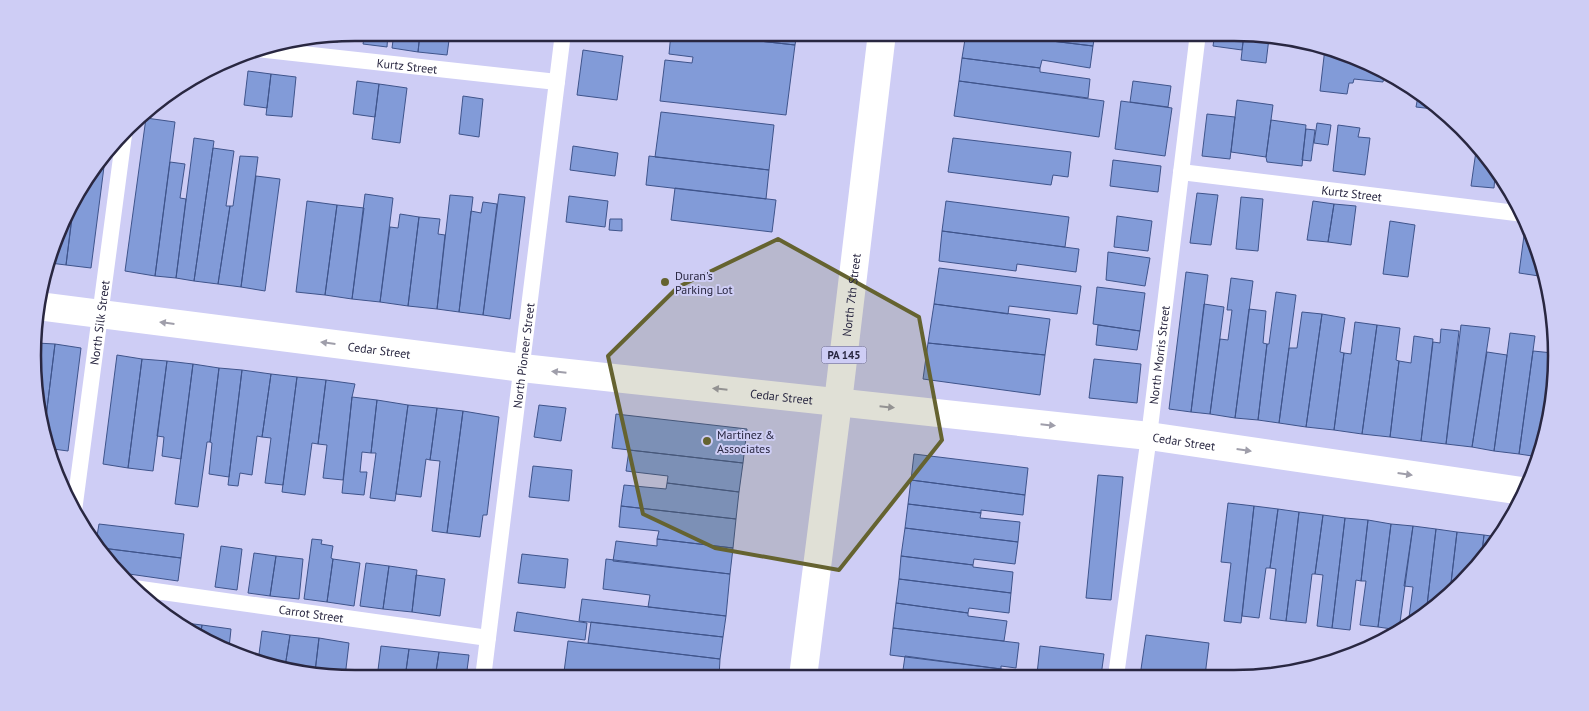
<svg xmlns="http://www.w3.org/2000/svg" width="1589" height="711" font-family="'PT Sans',sans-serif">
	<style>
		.building { fill: #829bd8; stroke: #3f548b }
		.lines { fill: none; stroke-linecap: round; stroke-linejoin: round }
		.service { stroke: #fff; stroke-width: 16 }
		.minor { stroke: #fff; stroke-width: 28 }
		.primary { stroke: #fff; stroke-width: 28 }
		.oneway { fill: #9f9eaa }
		.marked { fill: #656330; fill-opacity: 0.2; stroke: #656330; stroke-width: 4; stroke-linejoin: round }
		.poi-dot { fill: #656330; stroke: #cecdf5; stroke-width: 2 }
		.labels { text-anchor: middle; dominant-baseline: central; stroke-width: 4; stroke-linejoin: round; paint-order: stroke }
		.shield { fill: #cecdf5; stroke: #5a5977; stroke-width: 1 }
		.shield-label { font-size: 11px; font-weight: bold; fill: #292741 }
		.street-label { font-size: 12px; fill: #292741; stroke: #cecdf5 }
		.poi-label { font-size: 12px; fill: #292741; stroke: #cecdf5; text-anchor: start }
		.rim { fill: none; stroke: #292741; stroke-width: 2.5 }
	</style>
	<rect width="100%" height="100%" fill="#cecdf5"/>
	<!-- building -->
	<path class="building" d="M365,33h23l-1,14 -24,-3z
		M394,33h26l-2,19 -26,-4z
		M420,33h30l-3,22 -29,-3z
		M671,33h16l108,12 -9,70 -126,-14 5,-41 27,3 1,-6 -24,-3z
		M687,33h110l-2,12z
		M966,33h19l108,13 -3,22 -48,-8 -2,8 -78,-10z
		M985,33h110l-2,13z
		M1215,33l29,1 -2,16 -29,-4z
		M1244,34l25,4 -3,25 -25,-3z
		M338,35v7l-25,-2z
		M1325,48l13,2 46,27 -1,5 -29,-3 -1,4h-4l-2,11 -27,-3z
		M583,50l40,6 -6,44 -40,-5z
		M962,58l78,10v4l50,7 -2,19 -129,-17z
		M248,71l23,3 -4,34 -23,-3z
		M271,74l25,3 -4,40 -26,-2z
		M357,81l22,3 -4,33 -22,-3z
		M959,81l145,20 -5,36 -145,-21z
		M1133,81l38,5 -3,21 -38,-5z
		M379,84l28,4 -7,55 -28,-4z
		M463,96l20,3 -4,38 -20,-3z
		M1418,96l24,14 -26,-3z
		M1237,100l36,5 -7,52 -35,-5z
		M1121,101l51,7 -7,48 -50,-7z
		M661,112l113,13 -5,45 -114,-13z
		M1207,114l28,3 -5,42 -28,-3z
		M146,118l29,4 -20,154 -30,-5z
		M1271,120l35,5 -4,41 -35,-4 -1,-5z
		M1317,123l14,2 -3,20 -14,-2z
		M1338,125l22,3 -2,9 12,1 -5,37 -32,-4z
		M1306,129l9,1 -4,31 -9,-1z
		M194,138l20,3 -20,140 -18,-3z
		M953,138l118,14 -3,25 -15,-2 -2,10 -103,-13z
		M573,146l45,7 -3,23 -45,-6z
		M213,148l21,3 -8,55h4l-12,78 -24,-3z
		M1476,151l19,25 -1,12 -23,-2z
		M240,156l18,1 -17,130 -23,-3 12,-78h3z
		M649,156l120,14 -3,29 -120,-14z
		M105,159l-14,109 -25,-3 9,-70z
		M1113,160l48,6 -3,26 -48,-6z
		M170,162l15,2 -5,34 6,1 -10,79 -21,-2z
		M256,176l24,3 -15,112 -24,-4z
		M675,188l101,12 -4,32 -101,-12z
		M1197,193l21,2 -7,50 -21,-2z
		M365,194l28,4 -13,104 -28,-3z
		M499,194l26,3 -15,122 -27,-4z
		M450,195l23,2 -14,115 -22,-3z
		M569,196l39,5 -3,26 -39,-5z
		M1241,197l22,2 -5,52 -22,-2z
		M74,199l-8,66 -16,-2z
		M307,201l30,4 -12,90 -29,-3z
		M946,201l123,16 -4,30 -123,-16z
		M1313,201l21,3 -6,38 -21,-2z
		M483,202l14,2 -14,111 -24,-3 12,-101 10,2z
		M1334,204l22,2 -5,39 -23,-3z
		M337,205l27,3 -12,91 -27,-4z
		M400,214l19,3 -11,89 -28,-4 10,-75 8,1z
		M1117,216l35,5 -4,30 -34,-4z
		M419,217l21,2 -2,15 7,1 -8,74 -29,-3z
		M610,219h12v12l-13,-1z
		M1390,221l25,4 -7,52 -25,-3z
		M1525,228h2l12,48 -20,-3z
		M942,231l137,18 -3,23 -59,-8 -1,7 -77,-10z
		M1108,252l42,6 -5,28 -39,-6z
		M939,268l142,18 -4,28 -68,-8 -1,8 -74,-10z
		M1186,272l22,3 -17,137 -22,-3z
		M1231,278l22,3 -18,137 -25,-4 10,-75 8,1 4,-30h-5z
		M1097,287l48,6 -5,38 -47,-7z
		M1276,292l20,3 -17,128 -21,-3 9,-76h2z
		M934,304l116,15 -5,36 -117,-12z
		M1204,304l20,3 -14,107 -19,-2z
		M1249,309l17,2 -3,32 4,1 -9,76 -23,-2z
		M1302,312l20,2 -16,113 -27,-4 10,-75h8z
		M1322,314l23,4 -5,34 4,1 -10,77 -28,-3z
		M1355,322l22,3 -15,109 -28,-4 10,-77 7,1z
		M1098,325l42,6 -3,19 -41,-5z
		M1377,325l23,3 -4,32 3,1 -9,76 -28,-3z
		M1461,325l29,3 -18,119 -26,-3z
		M1441,329l18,2 -13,113 -25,-3 12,-99 7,1z
		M1510,333l25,3 -16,118 -25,-3z
		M1414,336l19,3 -12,102 -31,-4 9,-76 12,2z
		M1554,342h1l-15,115h-1z
		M37,343l18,1 -10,81 -10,-27z
		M928,343l117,12 -5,40 -117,-16z
		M55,344l26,4 -13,103 -15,-2 -8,-24z
		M1533,351l20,2 -14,104 -20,-3z
		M1487,352l20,3 -13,96 -22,-4z
		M117,355l25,4 -14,109 -25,-4z
		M142,359l25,2 -14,110 -25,-3z
		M1094,359l47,5 -4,39 -48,-5z
		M167,361l26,3 -12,95 -19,-3 2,-19 -7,-1z
		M193,364l26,4 -9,74h-3l-9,65 -23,-3z
		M219,368l23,2 -13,107 -20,-3 3,-31 -2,-1z
		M242,370l29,4 -9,63 -5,-1 -5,39 -12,-2 -2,13 -10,-1z
		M271,374l26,3 -14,108 -18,-2 6,-45 -9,-1z
		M297,377l29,3 -8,64 -6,-1 -7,52 -23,-3z
		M326,380l29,4 -3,13 -9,83 -20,-2 4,-33 -9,-1z
		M352,397l25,3 -6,53 -9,-1 -2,20h7l-3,23 -22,-2z
		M377,400l31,5 -13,96 -25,-3 6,-45h-5z
		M408,405l29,3 -7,52 -4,-1 -5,38 -25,-3z
		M539,405l27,3 -5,33 -27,-4z
		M437,408l26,3 -16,122 -15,-2 8,-70 -10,-1z
		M463,411l36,6 -12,98h-4l-3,22 -33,-4z
		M616,414l131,15 -4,34 -131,-15z
		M629,450l114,13 -4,29 -72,-9 1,-7 -42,-5z
		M914,454l114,14 -3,27 -114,-15z
		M533,466l39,4 -3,31 -40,-4z
		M1098,475l25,2 -12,123 -25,-2z
		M911,480l114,15 -2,20 -42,-5v3l-73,-9z
		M667,483l72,9 -3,27 -115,-13 3,-21 42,4z
		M1228,503l26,3 -13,117 -17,-2 7,-58 -10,-1z
		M908,504l73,9 -1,5 40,4 -2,20 -113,-14z
		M621,506l115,13 -3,29 -76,-9 2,-8 -40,-4z
		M1254,506l24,3 -8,59h-4l-7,50 -17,-2z
		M1278,509l21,3 -13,109 -16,-2 6,-50 -6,-1z
		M1299,512l24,3 -8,59h-3l-6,49 -20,-2z
		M1323,515l22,3 -13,110 -15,-2 6,-51 -8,-1z
		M1345,518l23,2 -7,61 -5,-1 -6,50 -18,-2z
		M1368,520l23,4 -13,103 -18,-2 6,-44h-5z
		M99,524l85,10 -3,24 -79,-10 -6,-6z
		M1391,524l22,2 -14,104 -21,-3z
		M1413,526l23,3 -10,85 -18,11 5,-38 -9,-1z
		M905,528l113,14 -3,22 -41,-5 -1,6 -72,-9z
		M1436,529l21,3 -7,60 -20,20 -4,2z
		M1457,532l27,3 -3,26 -31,30z
		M1484,535l14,2 -8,15 -9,9z
		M312,539l10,1 -1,4 12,2 -2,12 2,1 -6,43 -23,-3z
		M657,539l76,9 -3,26 -117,-13 3,-20 41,5z
		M221,546l21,3 -5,41 -22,-3z
		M102,548l79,10 -3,23 -56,-8z
		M254,553l22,3 -6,40 -22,-3z
		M522,554l46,5 -3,29 -47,-5z
		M276,556l27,3 -4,40 -29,-3z
		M901,556l72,9v2l40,5 -2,21 -112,-14z
		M333,559l27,4 -6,43 -27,-4z
		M606,559l124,15 -4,42 -78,-9 2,-12 -47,-6z
		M366,563l23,3 -6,43 -23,-3z
		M389,566l28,4 -5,42 -29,-3z
		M416,575l29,4 -5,37 -28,-4z
		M899,579l112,14 -2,20 -40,-5 -1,5 -72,-10z
		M582,599l144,17 -3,21 -144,-16z
		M896,603l72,10v3l39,5 -3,20 -111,-13z
		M517,612l70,11 -2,17 -71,-9z
		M591,622l132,15 -3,22 -132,-16z
		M185,623l17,2 -1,7z
		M202,625l29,4 -2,19 -28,-16z
		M893,628l126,15 -3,25 -15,-2v3l-111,-14z
		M262,631l28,4 -5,32 -27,-5z
		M290,635l29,3 -4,34 -30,-5z
		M1146,635l63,8 -4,33h-65z
		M319,638l30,5 -4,34 -30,-5z
		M568,641l152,18 -1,18 -105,1 -50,-6z
		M381,646l28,3 -4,29h-28z
		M1040,646l64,8 -3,22h-44l-20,-2z
		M409,649l30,3 -4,26h-30z
		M439,652l30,3 -3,23h-31z
		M905,656l96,13 56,7 -155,1z"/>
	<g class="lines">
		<!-- service -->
		<g class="service">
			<path id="s1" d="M257,49l300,33"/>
			<path id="s2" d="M1181,172l343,42"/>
			<path id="s3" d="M74,511l50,-376"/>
			<path id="s4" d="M134,588l354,50"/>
			<path id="s5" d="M1116,676l33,-240 49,-403"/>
			<path id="s6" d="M483,678l80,-645"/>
		</g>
		<!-- minor -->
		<path class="minor" id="s7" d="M38,306l484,62 627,68 373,55"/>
		<!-- primary -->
		<path class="primary" id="s8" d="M803,677l35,-275 44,-369"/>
	</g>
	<!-- one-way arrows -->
	<defs><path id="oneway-solid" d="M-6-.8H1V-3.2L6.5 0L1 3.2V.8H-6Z" transform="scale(1.25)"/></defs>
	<g class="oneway">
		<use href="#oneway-solid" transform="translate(167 323) rotate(-173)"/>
		<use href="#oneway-solid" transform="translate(328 343) rotate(-173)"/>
		<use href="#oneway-solid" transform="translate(559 372) rotate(-174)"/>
		<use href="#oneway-solid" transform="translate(720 389) rotate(-174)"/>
		<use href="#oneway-solid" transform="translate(887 407) rotate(6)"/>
		<use href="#oneway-solid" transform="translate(1048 425) rotate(6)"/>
		<use href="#oneway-solid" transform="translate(1244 450) rotate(8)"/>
		<use href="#oneway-solid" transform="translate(1405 474) rotate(8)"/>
	</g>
	<!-- marked area -->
	<path class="marked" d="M778,239l141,78 23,123 -103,130 -124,-22 -72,-34 -35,-158 70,-69z"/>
	<!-- markers -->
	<g class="poi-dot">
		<circle cx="665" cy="282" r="5"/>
		<circle cx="707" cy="441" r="5"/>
	</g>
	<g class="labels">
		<!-- shield labels -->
		<rect class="shield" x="821.5" y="346.5" width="45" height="17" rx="4"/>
		<g class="shield-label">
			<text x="844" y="355">PA 145</text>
		</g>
		<!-- street labels -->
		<g class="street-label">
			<text stroke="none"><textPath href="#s1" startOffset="151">Kurtz Street</textPath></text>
			<text stroke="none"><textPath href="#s2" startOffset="172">Kurtz Street</textPath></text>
			<text stroke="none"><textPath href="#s8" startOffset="385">North 7th Street</textPath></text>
			<text stroke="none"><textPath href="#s3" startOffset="190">North Silk Street</textPath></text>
			<text stroke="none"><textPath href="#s7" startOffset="344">Cedar Street</textPath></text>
			<text stroke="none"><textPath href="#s6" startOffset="325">North Pioneer Street</textPath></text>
			<text stroke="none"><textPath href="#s5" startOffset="324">North Morris Street</textPath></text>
			<text stroke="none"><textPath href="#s7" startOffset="749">Cedar Street</textPath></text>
			<text stroke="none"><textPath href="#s7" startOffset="1154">Cedar Street</textPath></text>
			<text stroke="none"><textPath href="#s4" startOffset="179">Carrot Street</textPath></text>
		</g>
		<!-- poi labels -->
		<g class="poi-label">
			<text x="675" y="275">Duran's<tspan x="675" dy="14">Parking Lot</tspan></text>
			<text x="717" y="434">Martinez &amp;<tspan x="717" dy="14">Associates</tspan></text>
		</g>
	</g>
	<!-- crop -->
	<path d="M0 0H1589V711H0ZM355 41H1234A314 314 0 0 1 1548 355V356A314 314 0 0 1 1234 670H355A314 314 0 0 1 41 356V355A314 314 0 0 1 355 41Z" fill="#cecdf5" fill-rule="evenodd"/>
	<path class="rim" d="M355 41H1234A314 314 0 0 1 1548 355V356A314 314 0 0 1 1234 670H355A314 314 0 0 1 41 356V355A314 314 0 0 1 355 41Z"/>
</svg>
